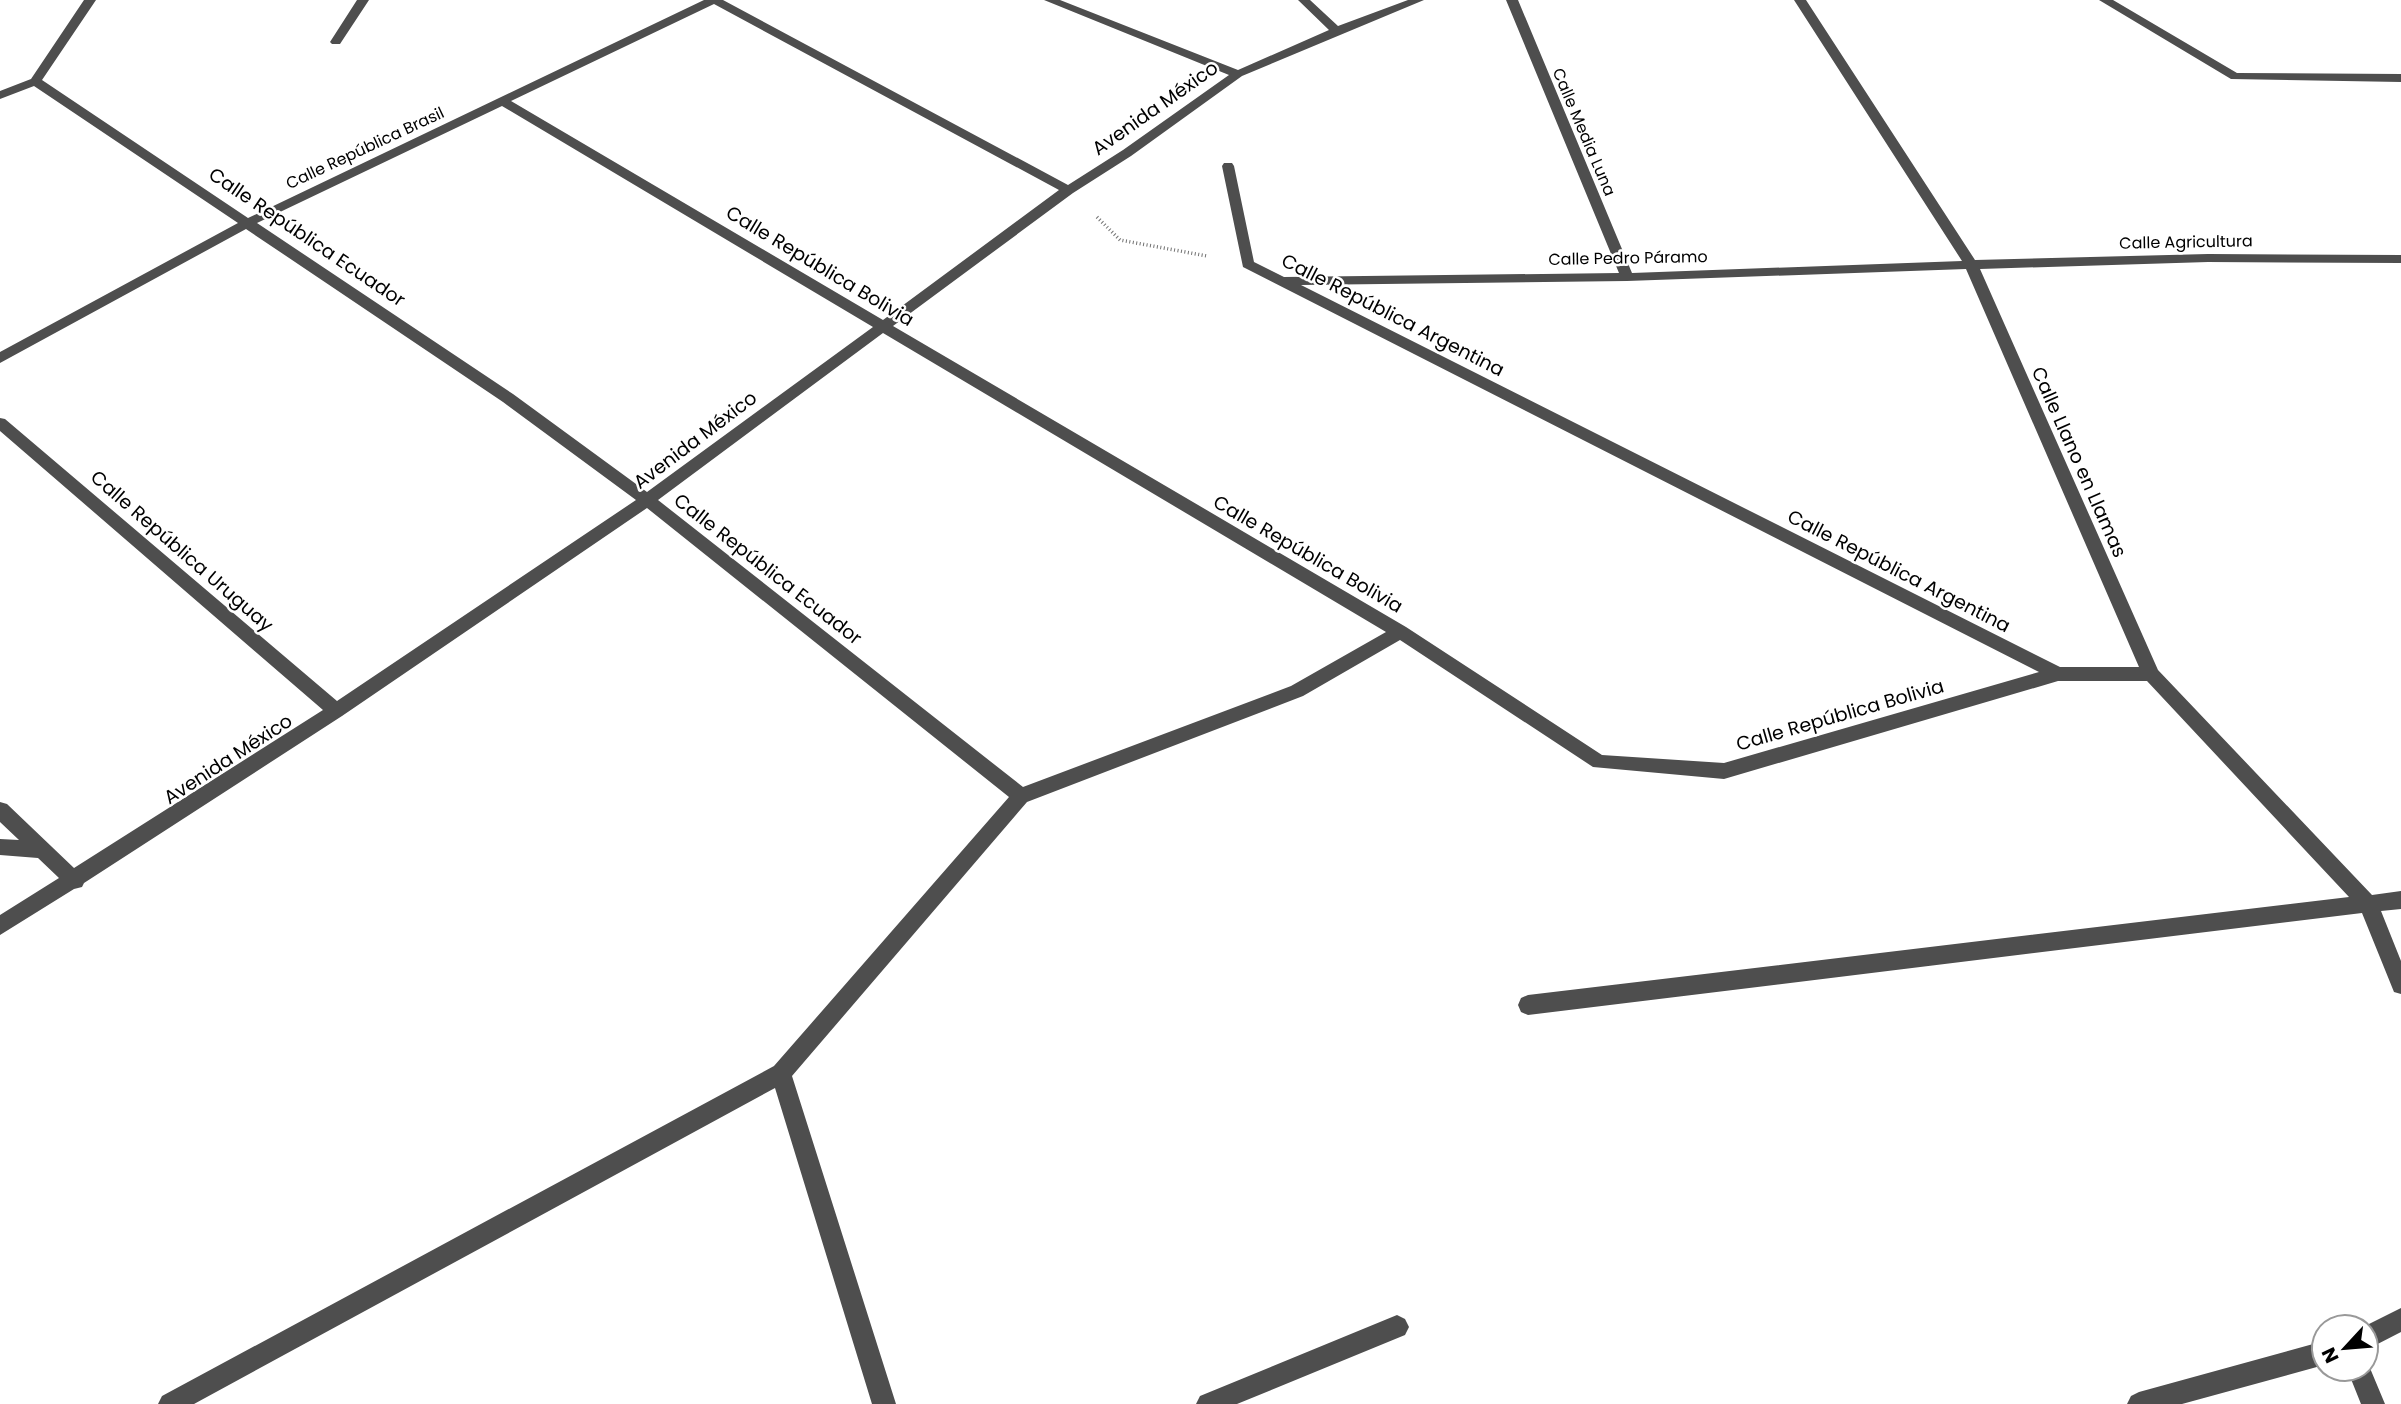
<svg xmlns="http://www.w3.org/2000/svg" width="2401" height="1404" font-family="Poppins,sans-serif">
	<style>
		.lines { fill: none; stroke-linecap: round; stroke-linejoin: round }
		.path { stroke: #707070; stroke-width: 3.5; stroke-dasharray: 1 2.5; stroke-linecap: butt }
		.minor { fill: #4e4e4e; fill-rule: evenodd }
		.labels { text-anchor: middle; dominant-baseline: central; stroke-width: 5; stroke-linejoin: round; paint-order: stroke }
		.far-street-label { font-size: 16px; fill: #000; stroke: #fff }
		.street-label { font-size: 19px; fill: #000; stroke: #fff }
	</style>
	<rect width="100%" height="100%" fill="#fff"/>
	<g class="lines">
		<!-- path -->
		<path class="path" d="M1097,217l23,23 87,16"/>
		<!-- minor -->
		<path class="minor" d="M84,0h12l-54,80 206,138 456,-218h19l345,185 55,-35 106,-75 -185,-75h16l178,70 91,-40 -31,-30h12l28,26 70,-26h16l-182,76 -111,80 -58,37 -180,133 513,301 196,128 122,8 315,-91 -796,-405 -21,-101 2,-3h8l2,3 20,96 30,15 335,-4 -113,-273h12l114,273 330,-12 -168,-261h12l169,260 233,-6 193,1v8l-193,-1 -228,7 178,401 214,225 29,-4v18l-20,2 20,50v33l-7,-2 -32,-79 -834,102 -7,-3 -3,-7 3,-7 7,-3 821,-98 -202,-216h-89l-334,98 -131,-12 -193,-127 -97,56 -276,106 -235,274 104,328h-24l-97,-316 -581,316h-36l4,-8 612,-330 235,-269 -362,-289 -305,208 -258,167 -2,4 -8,2 -74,46v-20l59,-37 -21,-20 -38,-3v-16l19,1 -19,-18v-20l7,2 67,64 249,-158 -323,-279v-13l5,1 332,282 299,-201 -133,-98 -257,-173 -246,134v-11l238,-129 -204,-137 -34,13v-8l31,-12zM714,4l345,186 -176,130 -372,-219zM502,106l371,221 -226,165 -134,-98 -256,-171zM1966,269l173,398h-79l-759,-382 326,-4zM883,333l503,299 -95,54 -268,101 -365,-287z
			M357,0h12l-29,44h-8l-2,-2z
			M2099,0h14l124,73 164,1v8l-170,-3z
			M2401,1308v24l-35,18v-23h-3z
			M1397,1315l8,4 4,8 -4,8 -168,69h-41l4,-8z
			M2324,1341v24l-142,39h-55l4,-8 8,-4z
			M2366,1360l1,1 18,43h-24l-14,-35h19z"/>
	</g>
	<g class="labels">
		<!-- far-street labels -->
		<g class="far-street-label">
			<text transform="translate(1584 132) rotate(67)">Calle Media Luna</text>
			<text transform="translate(365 148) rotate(-25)">Calle República Brasil</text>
			<text transform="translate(2186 242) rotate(-1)">Calle Agricultura</text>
			<text transform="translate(1628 258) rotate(-1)">Calle Pedro Páramo</text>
		</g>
		<!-- street labels -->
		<g class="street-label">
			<text transform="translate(1155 108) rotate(-35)">Avenida México</text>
			<text transform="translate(307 237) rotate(34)">Calle República Ecuador</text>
			<text transform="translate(820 266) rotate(31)">Calle República Bolivia</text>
			<text transform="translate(1393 315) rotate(27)">Calle República Argentina</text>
			<text transform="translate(695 440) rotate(-37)">Avenida México</text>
			<text transform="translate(2079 462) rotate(66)">Calle Llano en Llamas</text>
			<text transform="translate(182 551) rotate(41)">Calle República Uruguay</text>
			<text transform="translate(1308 554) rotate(30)">Calle República Bolivia</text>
			<text transform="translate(768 569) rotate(38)">Calle República Ecuador</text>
			<text transform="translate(1899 571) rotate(27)">Calle República Argentina</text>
			<text transform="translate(1840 715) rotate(-16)">Calle República Bolivia</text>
			<text transform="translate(228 759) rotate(-33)">Avenida México</text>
		</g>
	</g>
	<!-- north arrow -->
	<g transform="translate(2345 1348) rotate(244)"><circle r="33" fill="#ffffff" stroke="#999999" stroke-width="2"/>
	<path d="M0-5L12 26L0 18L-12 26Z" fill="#000000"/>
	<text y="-10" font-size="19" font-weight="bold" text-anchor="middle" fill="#000000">N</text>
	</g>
</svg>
